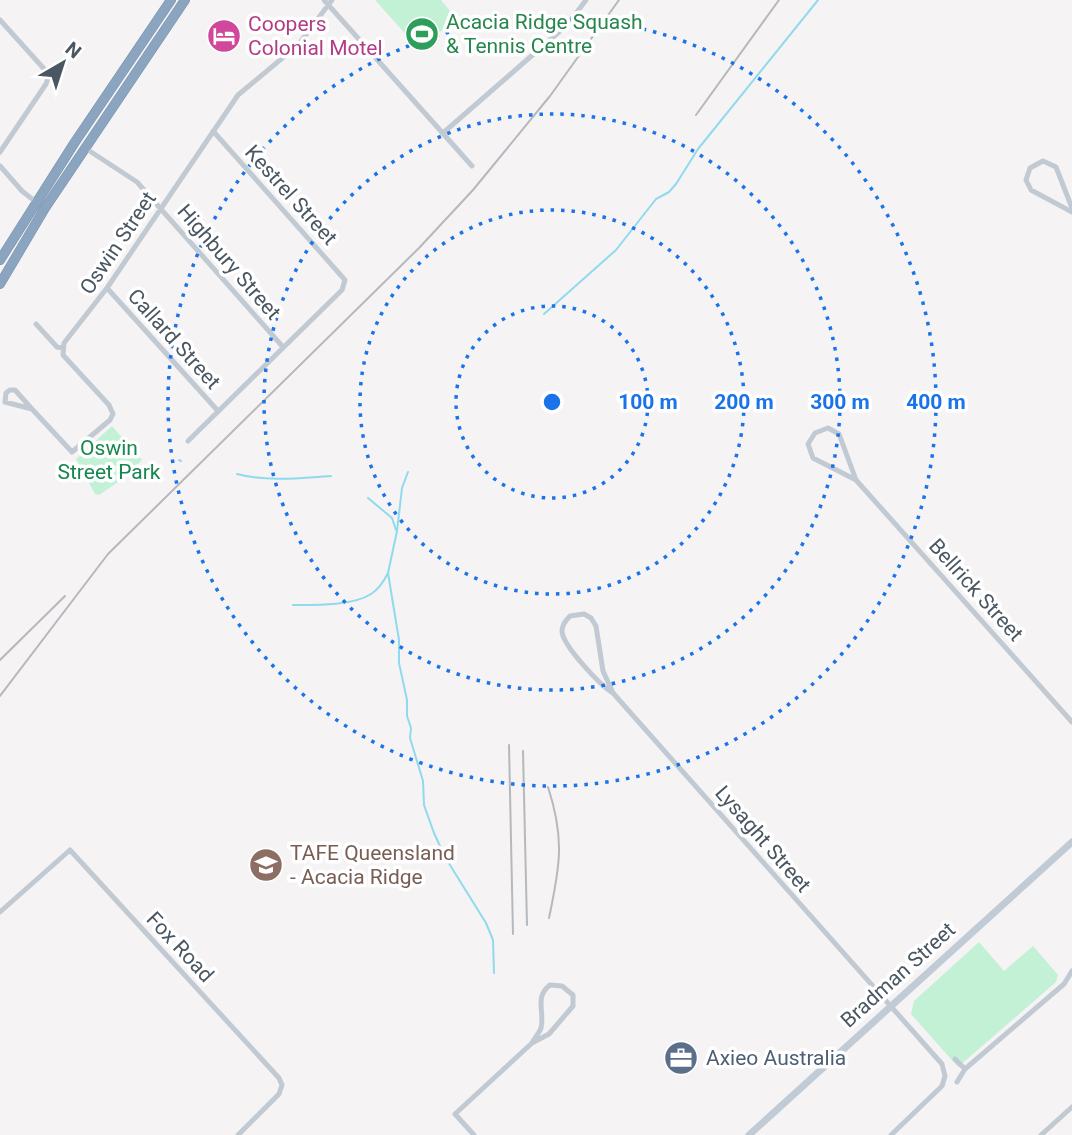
<svg xmlns="http://www.w3.org/2000/svg" width="1072" height="1135" font-family="Roboto,sans-serif">
	<style>
		.green { fill: #c3f1d5 }
		.lines { fill: none; stroke-linecap: round; stroke-linejoin: round }
		.stream { stroke: #90daee; stroke-width: 2 }
		.highway-casing { stroke: #7690ad; stroke-width: 10 }
		.street { stroke: #c1cad2; stroke-width: 5 }
		.secondary { stroke: #c1cbd6; stroke-width: 7 }
		.highway { stroke: #8ba5c1; stroke-width: 9 }
		.rail { stroke: #b5b8bd; stroke-width: 2 }
		.ring { fill: none; stroke: #1a73e8; stroke-width: 3.5; stroke-dasharray: 3.5 7 }
		.labels { text-anchor: middle; dominant-baseline: central; stroke-width: 7; stroke-linejoin: round; paint-order: stroke }
		.leisure-label { font-size: 21px; fill: #27864d; stroke: #fff; text-anchor: start }
		.hotel-label { font-size: 21px; fill: #b23c85; stroke: #fff; text-anchor: start }
		.street-label { font-size: 21px; fill: #4a5661; stroke: #fff }
		.park-label { font-size: 21px; fill: #17864f; stroke: #fff }
		.education-label { font-size: 21px; fill: #785e54; stroke: #fff; text-anchor: start }
		.service-label { font-size: 21px; fill: #4e5e75; stroke: #fff; text-anchor: start }
		.centre { fill: #1a73e8; stroke: #fff; stroke-width: 3.5 }
		.ring-label { font-size: 21px; text-anchor: middle; font-weight: bold; fill: #1a73e8; stroke: #fff; stroke-width: 7; stroke-linejoin: round; paint-order: stroke }
	</style>
	<rect width="100%" height="100%" fill="#f5f3f3"/>
	<!-- green -->
	<path class="green" d="M375,0h66l15,18 -36,32z
		M112,426l30,34 -21,20 -22,15 -4,-1 -19,-35z
		M979,942l25,29 29,-25 25,29 -2,7 -98,85 -47,-53 3,-13z"/>
	<g class="lines">
		<!-- stream -->
		<path class="stream" d="M544,314l72,-64 40,-51 13,-7 7,-8 22,-35 120,-149
			M179,460l2,1
			M408,472l-6,16 -5,43 -9,42 11,67v23l8,37v16l4,12 -1,10 13,43 1,24 10,28 11,24 41,66 7,17 1,33
			M237,474c30,8 63,4 94,2
			M368,498l24,20 4,12
			M293,605c21,0 60,1 78,-11 8,-5 13,-13 17,-21"/>
		<!-- highway casing -->
		<g class="highway-casing">
			<path id="highway" d="M0,260l75,-118 96,-142
				M0,284l45,-76 140,-208"/>
		</g>
		<!-- street -->
		<path class="street" d="M324,0l148,166
			M0,20l46,51 2,7 -2,6 -46,68
			M443,133l125,-109 18,-24
			M85,148l52,34 146,165
			M0,166l22,25 14,11
			M1072,208l-16,-41 -13,-6 -13,7 -4,12 5,10 41,22
			M107,288l111,123
			M36,324l21,23 6,1
			M32,409l-17,-19h-5l-4,3 -1,9 27,7 40,43 38,-32 3,-6 -4,-9 -46,-50 1,-12 43,-55 131,-193 60,-50 34,-45
			M188,441l154,-151 3,-10 -132,-149
			M856,480l-17,-46 -11,-6 -13,5 -7,11 5,14 43,22 216,242
			M613,693l-10,-22 -7,-45 -5,-8 -7,-4 -14,2c-4,4 -8,9 -8,15 0,14 39,55 51,62l329,371 3,12 -3,10 -51,49
			M0,912l70,-62 209,228 3,7 -3,9 -41,41
			M955,1059l10,10
			M957,1082l8,-13 99,-85 8,-13
			M474,1135l-19,-21 77,-71 17,-9 24,-28v-11l-11,-9 -12,-1c-16,12 -5,27 -9,43 -2,5 -6,10 -9,15
			M1041,1135l31,-28"/>
		<!-- secondary -->
		<path class="secondary" d="M749,1135l323,-293"/>
		<!-- highway -->
		<use href="#highway" class="highway"/>
		<!-- rail -->
		<path class="rail" d="M696,115l83,-115
			M0,660l65,-64
			M0,696l108,-142 311,-306 54,-58 77,-94 69,-96
			M509,745l4,189
			M523,751l4,174
			M548,787c17,52 12,79 1,131"/>
	</g>
	<!-- distance rings -->
	<g class="ring">
		<circle cx="552" cy="402" r="96"/>
		<circle cx="552" cy="402" r="192"/>
		<circle cx="552" cy="402" r="288"/>
		<circle cx="552" cy="402" r="384"/>
	</g>
	<!-- icons -->
	<defs>
		<g id="stadium-disc" transform="scale(1.75)"><circle r="9.5" fill="#2e9e5b" stroke="#fff"/><path d="M0-5a6.5 5 0 1 0 0 10a6.5 5 0 1 0 0-10ZM-3.5-1.8h7v3.6h-7Z" fill="#fff"/></g>
		<g id="hotel-disc" transform="scale(1.75)"><circle r="9.5" fill="#d1479c" stroke="#fff"/><path d="M-6-4.5h1.5V1H6V5H4.5V3h-9V5H-6ZM-4 0a1.8 1.8 0 1 1 3.6 0ZM.5 0V-2.5h3Q6-2.5 6 0Z" fill="#fff"/></g>
		<g id="university-disc" transform="scale(1.75)"><circle r="9.5" fill="#8d6e63" stroke="#fff"/><path d="M0-5L7-2L0 1L-7-2ZM-4 1L0 2.5L4 1V4Q0 6-4 4Z" fill="#fff"/></g>
		<g id="office-disc" transform="scale(1.75)"><circle r="9.5" fill="#5c6f8a" stroke="#fff"/><path d="M-6-3h4V-5.5h4V-3h4V5H-6ZM-1-4.5V-3h2v-1.5ZM-6 0V1H6V0Z" fill="#fff"/></g>
	</defs>
	<g fill-rule="evenodd">
		<use href="#stadium-disc" x="422" y="34"/>
		<use href="#hotel-disc" x="224" y="36"/>
		<use href="#university-disc" x="266" y="865"/>
		<use href="#office-disc" x="681" y="1058"/>
	</g>
	<g class="labels">
		<!-- leisure labels -->
		<g class="leisure-label">
			<text x="446" y="22">Acacia Ridge Squash<tspan x="446" dy="24">&amp; Tennis Centre</tspan></text>
		</g>
		<!-- hotel labels -->
		<g class="hotel-label">
			<text x="248" y="24">Coopers<tspan x="248" dy="24">Colonial Motel</tspan></text>
		</g>
		<!-- street labels -->
		<g class="street-label">
			<text transform="translate(291 195) rotate(48)">Kestrel Street</text>
			<text transform="translate(118 243) rotate(-56)">Oswin Street</text>
			<text transform="translate(229 262) rotate(49)">Highbury Street</text>
			<text transform="translate(174 339) rotate(48)">Callard Street</text>
			<text transform="translate(976 590) rotate(48)">Bellrick Street</text>
			<text transform="translate(763 839) rotate(49)">Lysaght Street</text>
			<text transform="translate(180 947) rotate(47)">Fox Road</text>
			<text transform="translate(898 975) rotate(-42)">Bradman Street</text>
		</g>
		<!-- park labels -->
		<g class="park-label">
			<text x="109" y="448">Oswin<tspan x="109" dy="24">Street Park</tspan></text>
		</g>
		<!-- education labels -->
		<g class="education-label">
			<text x="290" y="853">TAFE Queensland<tspan x="290" dy="24">- Acacia Ridge</tspan></text>
		</g>
		<!-- service labels -->
		<g class="service-label">
			<text x="706" y="1058">Axieo Australia</text>
		</g>
	</g>
	<circle cx="552" cy="402" r="10" class="centre"/>
	<g class="ring-label">
		<text x="648" y="409">100 m</text>
		<text x="744" y="409">200 m</text>
		<text x="840" y="409">300 m</text>
		<text x="936" y="409">400 m</text>
	</g>
	<!-- north arrow -->
	<g transform="translate(63 63) rotate(39)" stroke="#ffffff" stroke-width="5" paint-order="stroke">
	<path d="M0-5L12 26L0 18L-12 26Z" fill="#4a5661"/>
	<text y="-10" font-size="19" font-weight="bold" text-anchor="middle" fill="#4a5661">N</text>
	</g>
</svg>
